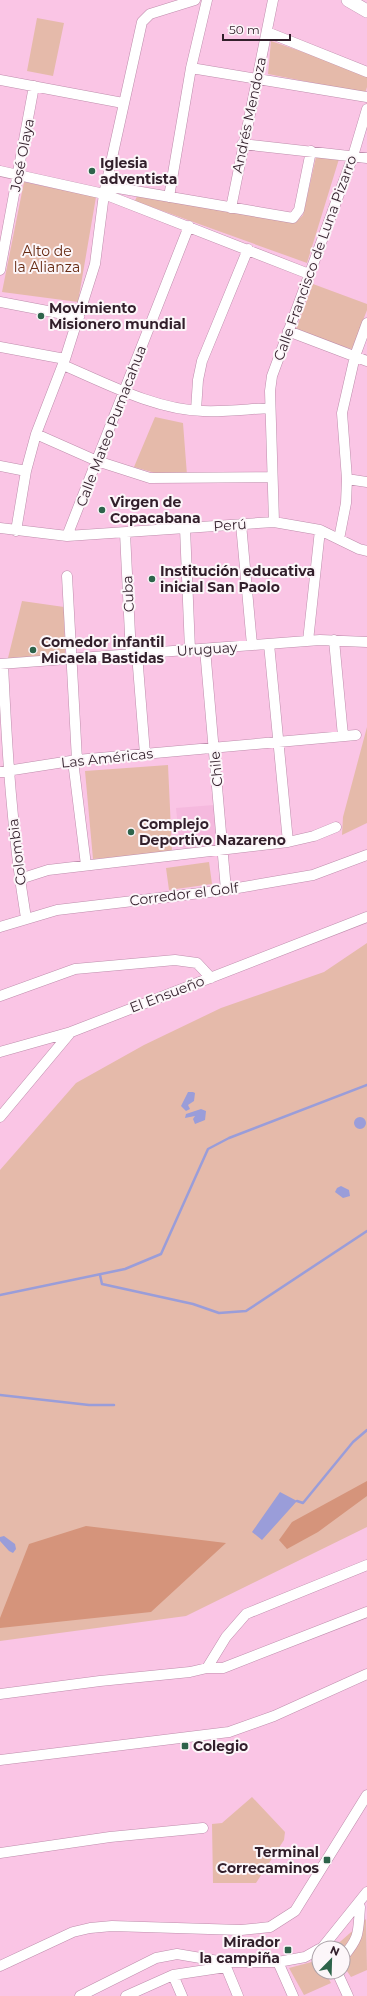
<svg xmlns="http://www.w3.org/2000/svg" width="367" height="1996" font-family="Montserrat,sans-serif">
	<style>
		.built { fill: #f5b9de }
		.green { fill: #e5baaa }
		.forest { fill: #d5947b }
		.water { fill: #9a9dd9 }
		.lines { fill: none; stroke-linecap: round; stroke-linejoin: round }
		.stream { stroke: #9a9dd9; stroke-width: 2.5 }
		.minor-casing { stroke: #be8dac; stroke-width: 11 }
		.major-casing { stroke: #be8dac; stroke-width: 14 }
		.minor { stroke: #fff; stroke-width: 10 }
		.major { stroke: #fff; stroke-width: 13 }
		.poi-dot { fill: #2d634a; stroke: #fcf6f9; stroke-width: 1.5 }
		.labels { text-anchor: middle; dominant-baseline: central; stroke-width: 4; stroke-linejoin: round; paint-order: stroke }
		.street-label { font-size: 14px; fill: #321f2b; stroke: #fcf6f9 }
		.poi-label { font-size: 14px; font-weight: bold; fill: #321f2b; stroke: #fcf6f9; text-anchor: start }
		.park-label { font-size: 14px; fill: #662a12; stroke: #fcf6f9 }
	</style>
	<rect width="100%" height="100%" fill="#fac5e5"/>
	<!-- built -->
	<path class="built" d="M214,805l3,40 -37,3 -4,-40z"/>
	<!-- green -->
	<path class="green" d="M37,18l27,5 -11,53 -26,-5z
		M271,41l96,33v13l-2,6 -97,-19z
		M316,157l23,2 -32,104 -172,-62 2,-5 158,27 8,-8z
		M24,182l72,15 -18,105 -76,-10z
		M313,284l54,20v6l-15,39 -57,-17z
		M155,417l28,6 4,52h-25l-28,-8z
		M22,601l42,6 1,48 -57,3z
		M367,727v96l-25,12 1,-18z
		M168,765l4,87 -79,7 -8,-88z
		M209,862l3,22 -43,6 -3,-22z
		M367,943v584l-181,89 -186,25v-471l76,-87 68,-38 77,-37 103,-36z
		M252,1797l33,35 -1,8 -28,43h-43l-1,-59 10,-1z
		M366,1919l1,51 -16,7 -8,-12v-17h-10z
		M319,1960v12h6l6,11 -27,12 -15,-27z"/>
	<!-- forest -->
	<path class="forest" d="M367,1481v15l-49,36 -31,17 -8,-9 13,-18z
		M86,1526l140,17 -75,69 -151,16v-10l29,-74z"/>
	<!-- water -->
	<path class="water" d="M188,1092h5l2,1 -1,8 -6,4 2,4 -4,2 -5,-5z
		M201,1109l5,2 -1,9 -10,4 -2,-5 2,-3 -10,2 1,-4z
		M354 1123a6 6 0 1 1 12 0a6 6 0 1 1-12 0Z
		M341,1186l8,4 1,6 -7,2 -8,-6 2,-4z
		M280,1492l17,9 -35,39 -10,-8z
		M4,1536l11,8 1,5 -3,4 -4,-2 -9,-10v-4z"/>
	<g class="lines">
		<!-- stream -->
		<path class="stream" d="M100,1275l2,9 91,20 26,9 27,-2 121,-80
			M0,1295l125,-26 36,-15 47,-105 21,-11 138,-53
			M0,1395l89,10h25
			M297,1501l6,2 50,-61 14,-12"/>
		<!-- minor casing -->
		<g class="minor-casing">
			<path id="minor" d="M267,32l100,40
				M191,68l176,29
				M0,80l123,23
				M242,144l125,14
				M0,171l104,23 205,80
				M106,186l187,32 6,-8 12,-59
				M169,197l22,-129 16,-68
				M231,208l42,-208
				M0,270l34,-184
				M0,302l79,15
				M288,331l79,30
				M0,347l65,12
				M63,365c42,18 93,45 140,46 22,1 45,-2 67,-3
				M196,410l2,-30 4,-19 46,-112
				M36,434l61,27 53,17 122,-1
				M0,466l26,5
				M347,479l20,3
				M274,522l-4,-131 2,-15 81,-220 14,-47
				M241,524l11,121
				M0,528l67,8 207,-14 46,8 39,19 8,2
				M185,528l5,122
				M16,531l10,-60 10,-37 29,-75 30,-95 9,-70 38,-172 8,-8 45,-14
				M125,533l6,122
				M67,536l122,-310
				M339,539l7,-36 1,-24 -5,-66 13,-57 12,-33
				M67,576l10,184
				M334,640l9,96
				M308,641l12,-111
				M269,644l19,198
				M205,649l21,241
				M137,654l8,100
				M0,664l320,-24 47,2
				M3,665c4,85 9,169 23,253
				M73,761l13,104
				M0,772l77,-12 279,-25
				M20,879l28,-9 240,-28 26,-6 22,-9
				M0,927l57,-17 169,-20 87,-15 54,-20
				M0,996l75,-27 100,-9 22,3 14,15
				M0,1052l71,-20
				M0,1117l71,-85 296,-115
				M207,1668h16l144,-56
				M0,1694l100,-13 90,-9 17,-4 19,-31 20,-23 121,-49
				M0,1760l229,-28 45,-16 93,-42
				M0,1853l110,-16 93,-9
				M322,1948l45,-56
				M343,1957c17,-20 15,-24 17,-50
				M224,1962l14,34
				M278,1962l15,34
				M0,1966l73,-34 17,-4 22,-2 129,4 29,-3 25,-16 72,-116
				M337,1972l11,24
				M173,1975l9,21
				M80,1996l76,-38 21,-4 47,8h54l27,-5 14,-8
				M126,1996l47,-21 53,-8"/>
		</g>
		<!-- major casing -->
		<g class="major-casing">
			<path id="major" d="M348,0l19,11"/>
		</g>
		<!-- minor -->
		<use href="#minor" class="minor"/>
		<!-- major -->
		<use href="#major" class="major"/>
	</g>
	<!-- markers -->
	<g class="poi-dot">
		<circle cx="92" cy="171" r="4"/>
		<circle cx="41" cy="316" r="4"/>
		<circle cx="102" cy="510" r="4"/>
		<circle cx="152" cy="579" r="4"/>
		<circle cx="33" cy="650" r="4"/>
		<circle cx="131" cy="832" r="4"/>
		<rect x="181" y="1742" width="8" height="8" rx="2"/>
		<rect x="323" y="1856" width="8" height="8" rx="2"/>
		<rect x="284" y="1946" width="8" height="8" rx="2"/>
	</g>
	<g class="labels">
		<!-- street labels -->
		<g class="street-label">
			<text transform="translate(249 115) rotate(-78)">Andrés Mendoza</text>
			<text transform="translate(22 155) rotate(-79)">José Olaya</text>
			<text transform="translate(315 258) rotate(-70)">Calle Francisco de Luna Pizarro</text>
			<text transform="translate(111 426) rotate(-69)">Calle Mateo Pumacahua</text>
			<text transform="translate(230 525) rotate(-4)">Perú</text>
			<text transform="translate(128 594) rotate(-93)">Cuba</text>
			<text transform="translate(207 649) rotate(-4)">Uruguay</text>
			<text transform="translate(107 758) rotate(-6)">Las Américas</text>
			<text transform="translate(216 769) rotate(-95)">Chile</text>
			<text transform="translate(17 852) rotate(-97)">Colombia</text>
			<text transform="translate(184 894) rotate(-7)">Corredor el Golf</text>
			<text transform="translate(167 994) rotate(-21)">El Ensueño</text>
		</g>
		<!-- poi labels -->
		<g class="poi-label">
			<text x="100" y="163">Iglesia<tspan x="100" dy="16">adventista</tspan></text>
			<text x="49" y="308">Movimiento<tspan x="49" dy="16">Misionero mundial</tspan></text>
			<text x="110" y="502">Virgen de<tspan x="110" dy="16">Copacabana</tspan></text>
			<text x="160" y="571">Institución educativa<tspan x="160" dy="16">inicial San Paolo</tspan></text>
			<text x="41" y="642">Comedor infantil<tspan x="41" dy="16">Micaela Bastidas</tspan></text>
			<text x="139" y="824">Complejo<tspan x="139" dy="16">Deportivo Nazareno</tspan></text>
			<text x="193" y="1746">Colegio</text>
			<text x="319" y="1852" text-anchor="end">Terminal<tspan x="319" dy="16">Correcaminos</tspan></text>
			<text x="280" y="1942" text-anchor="end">Mirador<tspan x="280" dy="16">la campiña</tspan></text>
		</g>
		<!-- park labels -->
		<g class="park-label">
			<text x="47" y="251">Alto de<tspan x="47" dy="16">la Alianza</tspan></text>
		</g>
	</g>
	<!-- north arrow -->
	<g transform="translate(331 1960) rotate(23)"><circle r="19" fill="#fcf6f9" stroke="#aba0a7"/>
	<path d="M0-3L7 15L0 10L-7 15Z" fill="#2d634a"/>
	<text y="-6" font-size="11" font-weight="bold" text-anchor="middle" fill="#321f2b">N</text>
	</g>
	<!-- scale -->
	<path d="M223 34v6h67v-6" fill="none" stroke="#321f2b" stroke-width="2"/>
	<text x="229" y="34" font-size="12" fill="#321f2b" stroke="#fcf6f9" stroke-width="3" paint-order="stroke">50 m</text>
</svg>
